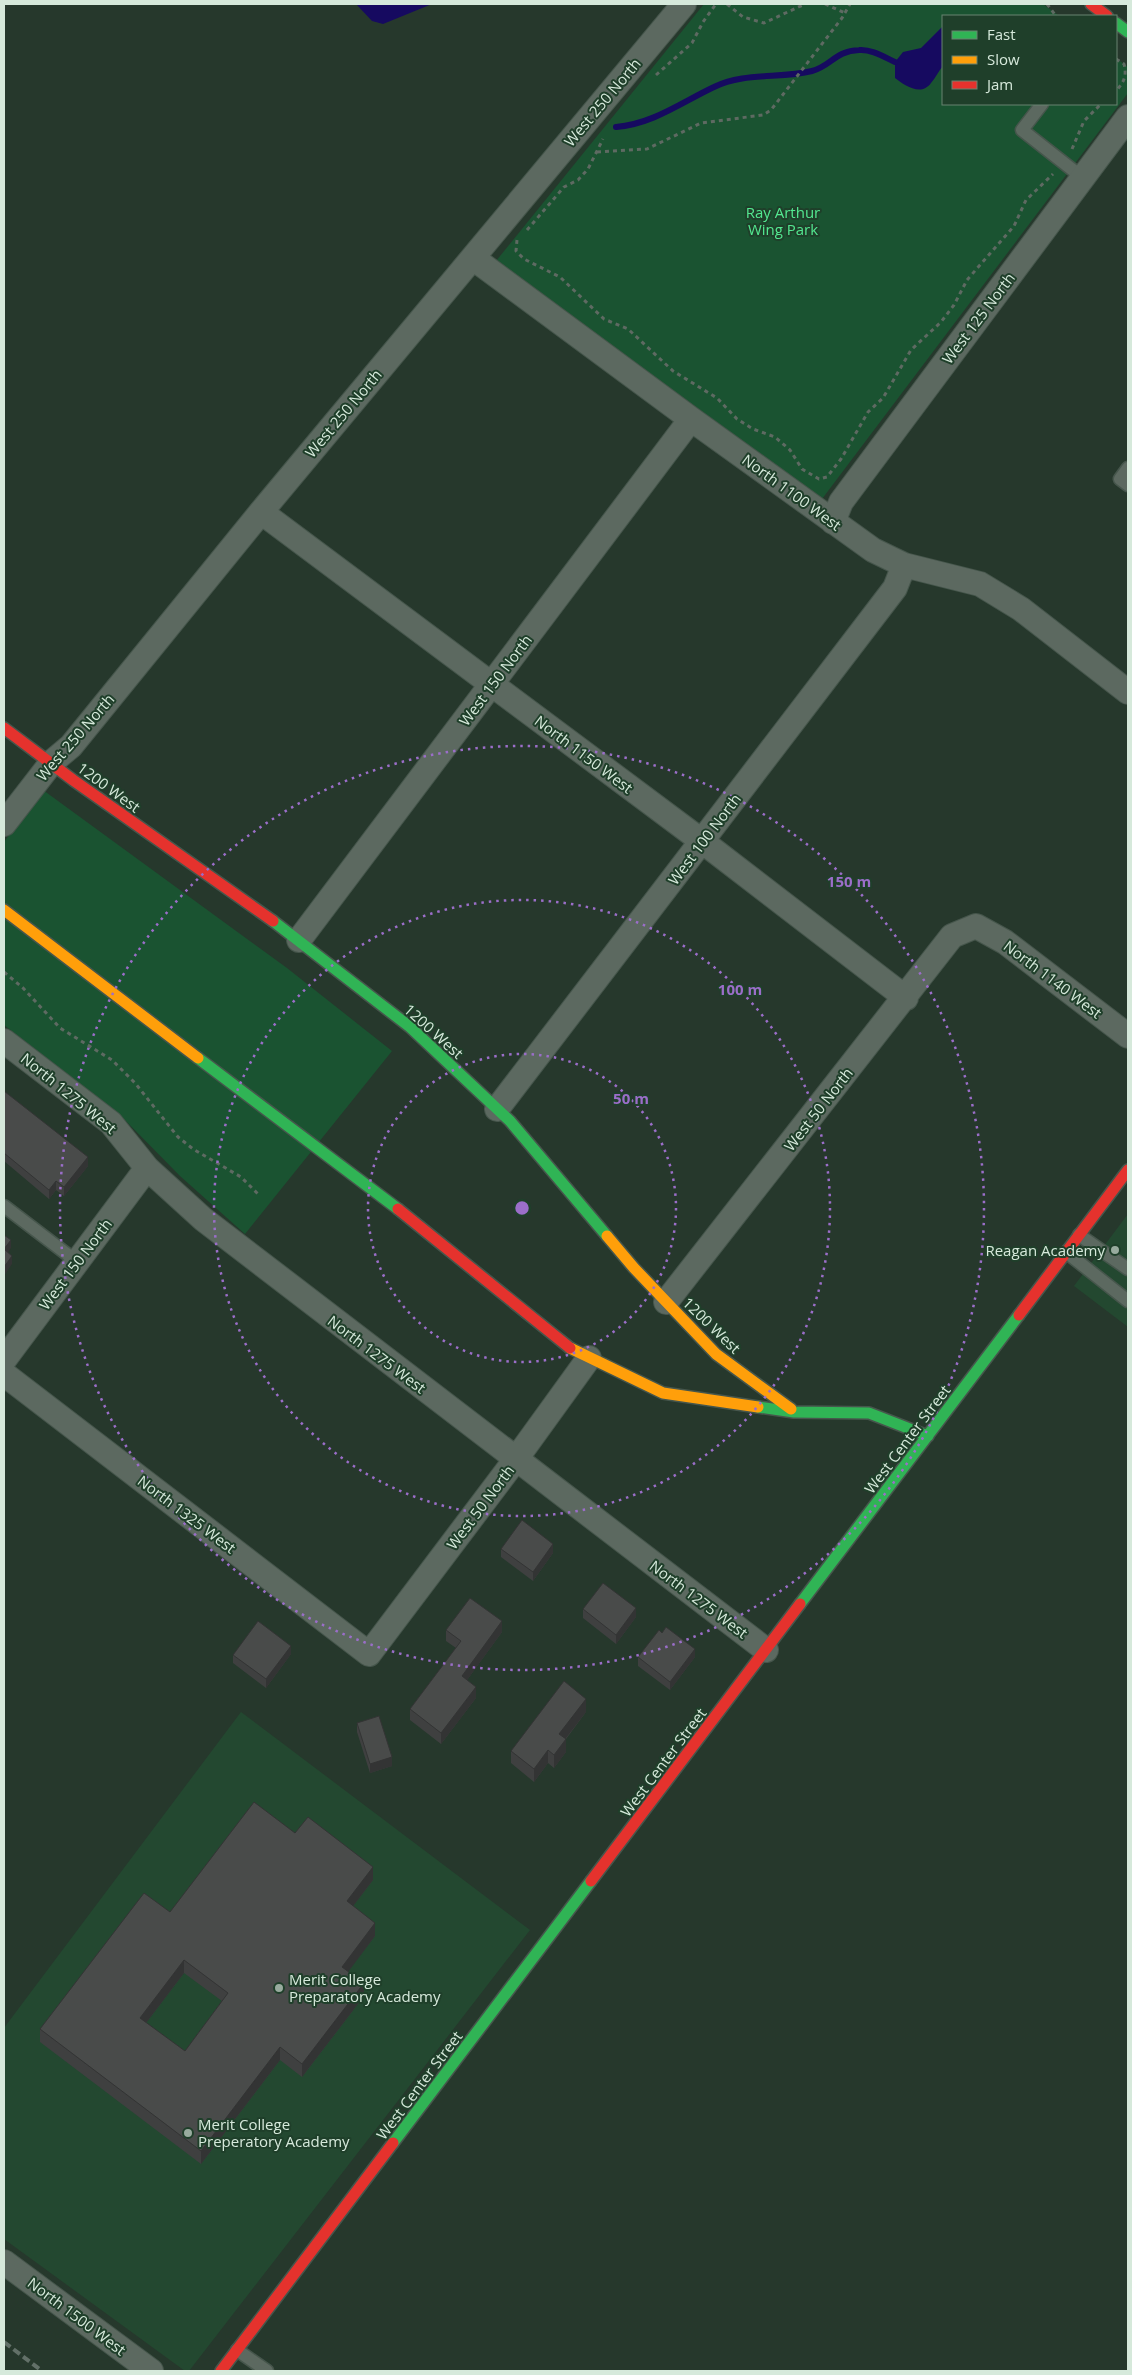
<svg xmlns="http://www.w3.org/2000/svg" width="1132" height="2375" font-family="'Open Sans',sans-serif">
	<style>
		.built { fill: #234830 }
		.green { fill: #1a5331 }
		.water { fill: #160a60 }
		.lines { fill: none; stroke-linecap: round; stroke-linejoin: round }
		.stream { stroke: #160a60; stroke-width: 6 }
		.lane-casing { stroke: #46564c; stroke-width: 15 }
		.street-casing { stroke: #46564c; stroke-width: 26 }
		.fast-casing { stroke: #46564c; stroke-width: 14 }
		.slow-casing { stroke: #46564c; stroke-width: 14 }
		.jam-casing { stroke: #46564c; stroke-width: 14 }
		.path { stroke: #5e6a62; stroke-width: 3; stroke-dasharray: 4 4; stroke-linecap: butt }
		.lane { stroke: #5c6960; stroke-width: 12 }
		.street { stroke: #5c6960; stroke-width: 24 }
		.fast { stroke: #30b455; stroke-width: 11 }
		.slow { stroke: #ff9f0a; stroke-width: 11 }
		.jam { stroke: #e5322d; stroke-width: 11 }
		.rail { stroke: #627068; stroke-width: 4; stroke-dasharray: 8 4; stroke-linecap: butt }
		.wall { fill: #3f4040; fill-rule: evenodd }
		.shaded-wall { fill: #333434 }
		.building { fill: #494b4a; stroke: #333434; fill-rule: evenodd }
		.ring { fill: none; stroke: #9b6ec9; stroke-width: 2.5; stroke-dasharray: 2.5 5 }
		.poi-dot { fill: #98ab9e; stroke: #1f3f2a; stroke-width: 2 }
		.labels { text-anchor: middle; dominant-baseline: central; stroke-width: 4; stroke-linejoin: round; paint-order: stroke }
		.street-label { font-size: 15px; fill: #d6e9db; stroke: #1f3f2a }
		.park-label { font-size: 15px; fill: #53e890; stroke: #1f3f2a }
		.poi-label { font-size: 15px; fill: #d6e9db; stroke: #1f3f2a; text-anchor: start }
		.centre { fill: #9b6ec9; stroke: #1f3f2a; stroke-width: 2.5 }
		.ring-label { font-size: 15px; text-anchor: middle; font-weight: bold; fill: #9b6ec9; stroke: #1f3f2a; stroke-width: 4; stroke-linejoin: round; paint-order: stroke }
	</style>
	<rect width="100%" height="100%" fill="#26382c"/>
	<!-- built -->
	<path class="built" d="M1128,1214v113l-54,-41z
		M241,1712l289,218 -341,441h-4l-181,-132v-211z"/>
	<!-- green -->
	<path class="green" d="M704,4h339l16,12h-116v88h173v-46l12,9v26l-306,406 -326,-238z
		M43,790l244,178 105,83 -147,183 -65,-58 -62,-63 -114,-88v-183z"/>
	<!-- water -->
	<path class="water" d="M356,4h76l-49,20 -11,-3z
		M943,26v40c-5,6 -7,11 -12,17 -10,14 -27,2 -36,-5v-16l8,-10 18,-4z"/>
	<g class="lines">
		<!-- stream -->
		<path class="stream" d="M616,127c37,-3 66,-25 98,-40 30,-15 66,-8 98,-16 19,-5 23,-20 47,-21 13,-1 25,7 36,12"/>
		<!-- lane casing -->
		<g class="lane-casing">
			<path id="lane" d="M1042,104l-20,26 61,48
				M1128,468l-8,11 8,6
				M4,1206l72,55
				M1079,1235l49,34
				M1066,1252l62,49
				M237,2350l30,21"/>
		</g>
		<!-- street casing -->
		<g class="street-casing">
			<path id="street" d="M473,258l218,161 182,131 31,15 76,19 41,25 107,83
				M261,512l442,330 203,156
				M833,522l8,-20 287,-385
				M4,824l48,-62 19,-16 190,-234 423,-508
				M299,940l392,-521
				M4,1041l107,82 36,45 56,51 563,431
				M497,1109l398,-521 9,-23
				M666,1302l286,-366 24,-10 29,16 123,94
				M4,1360l143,-192
				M4,1374l365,280 147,-195 73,-101
				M4,2262l147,109"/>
		</g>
		<!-- fast casing -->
		<g class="fast-casing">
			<path id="fast" d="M1116,23l12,9
				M273,921l137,106 100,94 97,115
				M198,1058l200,151
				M758,1407l36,5 75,1 59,23
				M800,1604l219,-289
				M393,2143l198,-262"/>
		</g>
		<!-- slow casing -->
		<g class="slow-casing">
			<path id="slow" d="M4,910l194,148
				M607,1236l27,32 82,86 75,55
				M570,1348l93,45 95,14"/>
		</g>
		<!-- jam casing -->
		<g class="jam-casing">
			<path id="jam" d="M1091,4l16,12
				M4,728l69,52 200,141
				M398,1209l172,139
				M1019,1315l109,-145
				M591,1881l209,-277
				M221,2371l172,-228"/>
		</g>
		<!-- path -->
		<path class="path" d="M727,4l16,13 21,6 41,-19
			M825,4l20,9
			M1047,4l9,12
			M1116,59l8,5c3,12 0,18 -8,27
			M656,75l36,-32 11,-21 13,-18
			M1072,149l12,-28 17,-17
			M597,152l50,-3 54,-26 62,-8 8,-5 71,-92 8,-14
			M527,230l37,-43 14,-7 10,-11 15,-30
			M517,240l-1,11 8,8 36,18 44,42 24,10 45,42 44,27 20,21 16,10 22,8 15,13 12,19 17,10 8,-2 14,-18 27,-47 15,-14 28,-48 30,-28 13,-17 13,-25 47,-54 12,-26 27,-26
			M4,972l19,16 37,40 52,32 23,23 43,54 15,12 48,28 18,18"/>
		<!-- lane -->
		<use href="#lane" class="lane"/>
		<!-- street -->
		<use href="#street" class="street"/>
		<!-- fast -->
		<use href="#fast" class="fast"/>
		<!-- slow -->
		<use href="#slow" class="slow"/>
		<!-- jam -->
		<use href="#jam" class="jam"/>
		<!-- rail -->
		<path class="rail" d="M4,2342l38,29"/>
	</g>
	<!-- wall -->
	<path class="wall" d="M4,1091l84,75 -24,30 -8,-6 -7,9 -45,-38z
		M501,1549l52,4 -20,28 -32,-24z
		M583,1609l53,8 -20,27 -33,-26z
		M446,1630l56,2 -35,48 9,18 -35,46 -31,-24v-11l46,-61 -10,-7z
		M662,1633l33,24 -25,33 -32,-24v-9z
		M291,1654l-25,34 -33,-25v-8z
		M586,1712l-20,27v13l-12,16 -6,-5 -14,19 -23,-19v-12z
		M357,1723l35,43 -22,7 -13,-41z
		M295,1833l78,47 -20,26 22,30 -27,35 16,25 -62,81 -22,-17 -79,104 -161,-122v-13l130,-117zM184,1973l38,28 -37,50 -39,-28z"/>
	<!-- shaded-wall -->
	<path class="shaded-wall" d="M88,1157v9l-24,30v-9z
		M56,1181v9l-7,9v-9z
		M11,1240v8l-7,10v-9z
		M12,1256v8l-8,12v-9z
		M553,1544v9l-20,28v-9z
		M636,1608v9l-20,27v-9z
		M502,1621v11l-40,55v-11z
		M291,1646v8l-25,34v-9z
		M695,1649v8l-25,33v-8z
		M476,1687v11l-35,46v-11z
		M586,1699v13l-27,35v-13z
		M566,1739v13l-12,16v-13z
		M548,1750v13l-14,19v-13z
		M392,1757v9l-22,7v-9z
		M373,1867v13l-26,34v-13z
		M375,1923v13l-33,44v-13z
		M184,1960v13l-44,58v-13z
		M364,1983v13l-62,81v-13z
		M280,2047v13l-79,104v-13z"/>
	<!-- building -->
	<path class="building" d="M4,1091l84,66 -24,30 -8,-6 -7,9 -45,-37z
		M4,1235l7,5 -7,9z
		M4,1249l8,7 -8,11z
		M522,1520l31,24 -20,28 -32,-23z
		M603,1583l33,25 -20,27 -33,-26z
		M470,1598l32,23 -40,55 14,11 -35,46 -31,-24 51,-68 -15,-11z
		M258,1621l33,25 -25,33 -33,-24z
		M666,1627l29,22 -25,33 -32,-25 21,-27 3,3z
		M564,1681l22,18 -27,35 7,5 -12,16 -6,-5 -14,19 -23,-18z
		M379,1716l13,41 -22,7 -13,-41z
		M254,1802l41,31 13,-16 65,50 -26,34 28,22 -33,44 22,16 -62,81 -22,-17 -79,104 -161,-122 104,-136 26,19zM184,1960l44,33 -43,58 -45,-33z"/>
	<!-- distance rings -->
	<g class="ring">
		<circle cx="522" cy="1208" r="154"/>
		<circle cx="522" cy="1208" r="308"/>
		<circle cx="522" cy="1208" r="462"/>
	</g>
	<!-- markers -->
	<g class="poi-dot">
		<circle cx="1115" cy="1250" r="5"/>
		<circle cx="279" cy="1988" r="5"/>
		<circle cx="188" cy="2133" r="5"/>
	</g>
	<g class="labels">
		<!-- street labels -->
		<g class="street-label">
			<text transform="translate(602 102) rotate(-50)">West 250 North</text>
			<text transform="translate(978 318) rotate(-53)">West 125 North</text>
			<text transform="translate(343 413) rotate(-50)">West 250 North</text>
			<text transform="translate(792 492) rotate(36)">North 1100 West</text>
			<text transform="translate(495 680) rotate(-53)">West 150 North</text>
			<text transform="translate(75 737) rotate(-49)">West 250 North</text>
			<text transform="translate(584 754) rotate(37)">North 1150 West</text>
			<text transform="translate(109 787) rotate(36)">1200 West</text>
			<text transform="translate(704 839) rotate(-53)">West 100 North</text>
			<text transform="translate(1053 979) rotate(37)">North 1140 West</text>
			<text transform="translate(434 1031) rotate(42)">1200 West</text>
			<text transform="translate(69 1093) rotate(39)">North 1275 West</text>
			<text transform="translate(818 1109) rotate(-52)">West 50 North</text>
			<text transform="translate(75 1264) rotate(-53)">West 150 North</text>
			<text transform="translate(712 1325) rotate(44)">1200 West</text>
			<text transform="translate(377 1354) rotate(37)">North 1275 West</text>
			<text transform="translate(907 1439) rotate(-53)">West Center Street</text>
			<text transform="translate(480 1507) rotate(-53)">West 50 North</text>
			<text transform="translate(187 1514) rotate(37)">North 1325 West</text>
			<text transform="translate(699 1599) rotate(37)">North 1275 West</text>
			<text transform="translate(663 1762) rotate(-53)">West Center Street</text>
			<text transform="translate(419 2085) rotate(-53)">West Center Street</text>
			<text transform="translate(77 2316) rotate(37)">North 1500 West</text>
		</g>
		<!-- park labels -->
		<g class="park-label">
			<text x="783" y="212">Ray Arthur<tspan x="783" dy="17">Wing Park</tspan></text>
		</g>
		<!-- poi labels -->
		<g class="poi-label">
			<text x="1105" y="1250" text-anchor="end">Reagan Academy</text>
			<text x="289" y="1979">Merit College<tspan x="289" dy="17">Preparatory Academy</tspan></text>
			<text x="198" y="2124">Merit College<tspan x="198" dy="17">Preperatory Academy</tspan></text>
		</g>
	</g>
	<circle cx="522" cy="1208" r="8" class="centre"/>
	<g class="ring-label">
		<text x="849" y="887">150 m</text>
		<text x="740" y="995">100 m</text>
		<text x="631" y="1104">50 m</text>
	</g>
	<!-- border -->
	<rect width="1132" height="2375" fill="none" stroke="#d6e9db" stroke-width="10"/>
	<!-- legend -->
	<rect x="942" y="15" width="175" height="90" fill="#1f3f2a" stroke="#688371"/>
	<rect x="952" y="31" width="25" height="8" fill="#30b455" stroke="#688371"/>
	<text x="987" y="40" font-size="15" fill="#d6e9db">Fast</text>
	<rect x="952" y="56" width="25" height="8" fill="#ff9f0a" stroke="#688371"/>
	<text x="987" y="65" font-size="15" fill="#d6e9db">Slow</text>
	<rect x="952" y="81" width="25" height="8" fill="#e5322d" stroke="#688371"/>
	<text x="987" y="90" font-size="15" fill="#d6e9db">Jam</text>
</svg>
